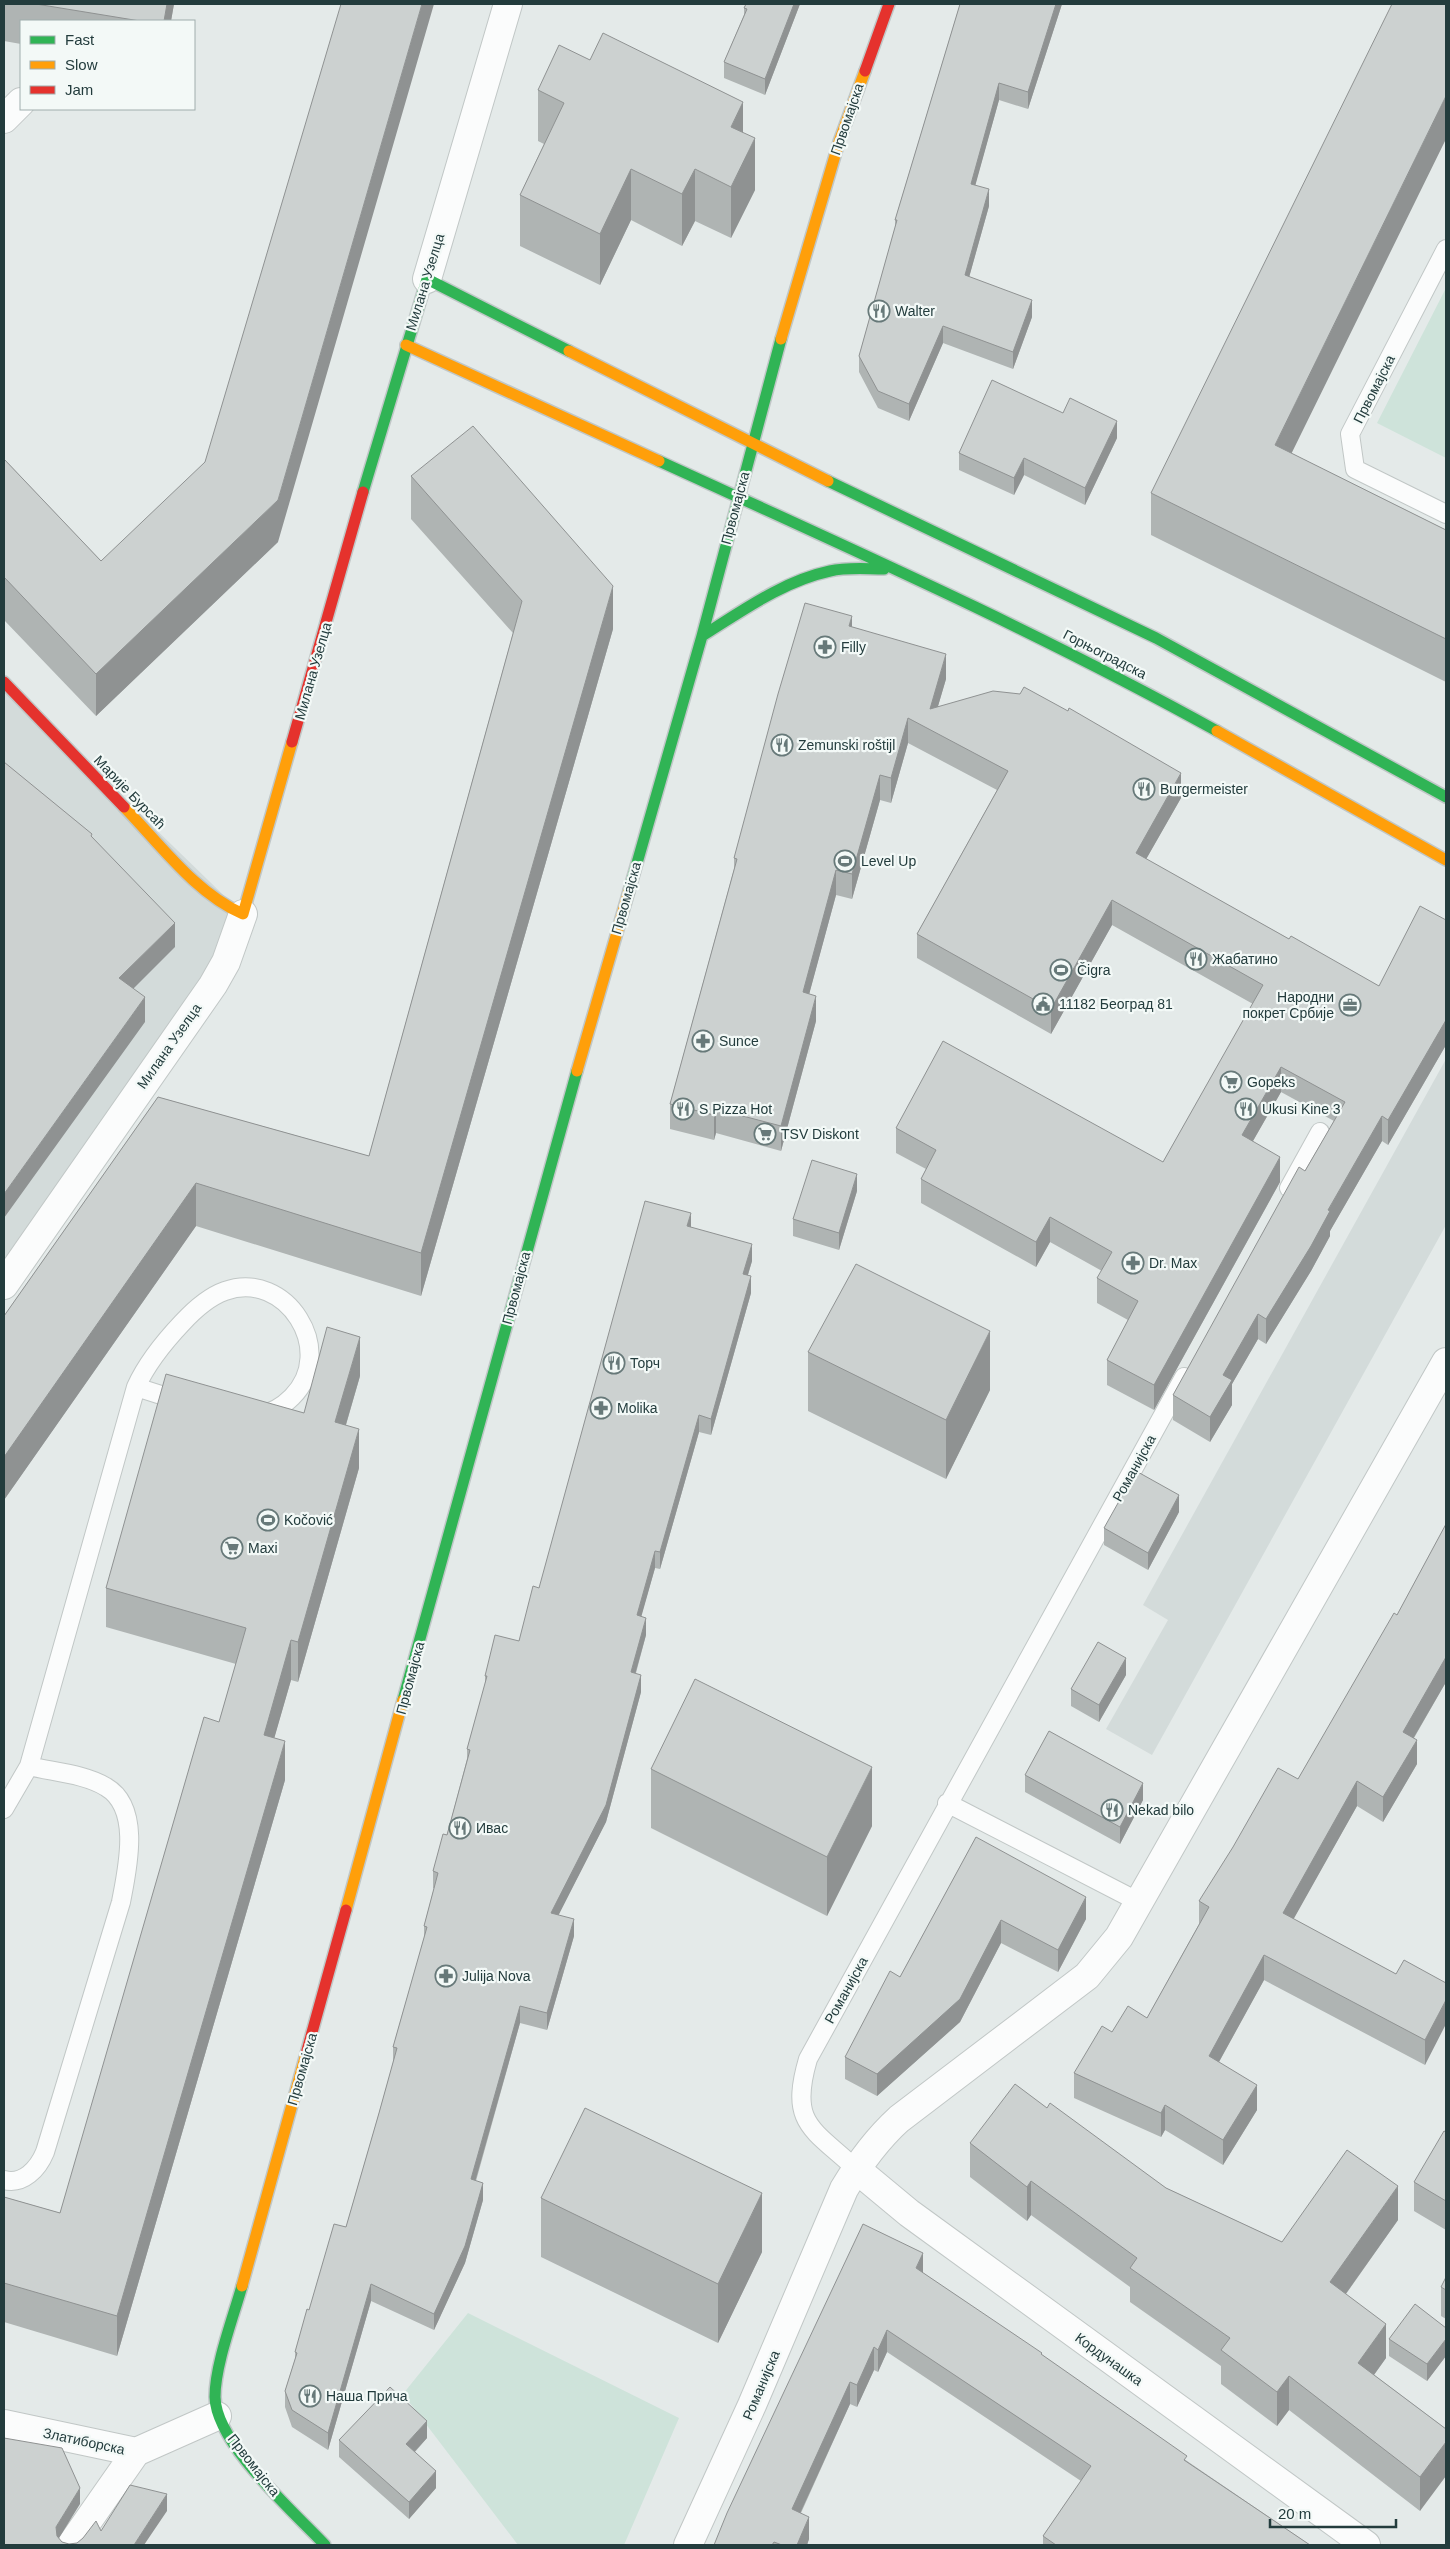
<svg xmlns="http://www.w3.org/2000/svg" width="1450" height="2549" font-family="Arial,sans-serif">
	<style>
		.built { fill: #d3dbda }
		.green { fill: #cee3da }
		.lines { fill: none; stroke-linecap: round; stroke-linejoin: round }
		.lane-casing { stroke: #c1c7c6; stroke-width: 20 }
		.street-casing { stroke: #c1c7c6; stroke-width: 30 }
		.fast-casing { stroke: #c0c7c7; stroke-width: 14 }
		.slow-casing { stroke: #c0c7c7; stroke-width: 14 }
		.jam-casing { stroke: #c0c7c7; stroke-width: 14 }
		.lane { stroke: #fbfcfc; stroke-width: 18 }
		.street { stroke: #fbfcfc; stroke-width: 28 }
		.fast { stroke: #30b455; stroke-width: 11 }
		.slow { stroke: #ff9f0a; stroke-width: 11 }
		.jam { stroke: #e5322d; stroke-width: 11 }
		.wall { fill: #afb4b3 }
		.shaded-wall { fill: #8f9292 }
		.building { fill: #ccd1d0; stroke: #8f9292 }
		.labels { text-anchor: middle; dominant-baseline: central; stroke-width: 4.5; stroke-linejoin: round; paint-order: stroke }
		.street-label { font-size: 14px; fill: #233c3d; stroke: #f3f9f7 }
		.poi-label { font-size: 14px; fill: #233c3d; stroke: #f3f9f7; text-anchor: start }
	</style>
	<rect width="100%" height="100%" fill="#e4eae9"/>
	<!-- built -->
	<path class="built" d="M4,682l239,232 -239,371z
		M1446,1059v166l-294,530 -46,-26 62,-109 -25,-15z"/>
	<!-- green -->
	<path class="green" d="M1446,288v170l-69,-35z
		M468,2313l211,105 -55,127h-106l-115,-151z"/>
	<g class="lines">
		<!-- lane casing -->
		<g class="lane-casing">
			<path id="lane" d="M1446,249l-96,185 5,35 91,45
				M1289,1188l31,-56
				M136,1387l47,15
				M947,1803l192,99
				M4,1809l25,-43 107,-379c11,-24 28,-45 46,-64 12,-13 26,-26 43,-32 61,-22 113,60 67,106 -9,9 -20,16 -33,18
				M856,2169c-44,-41 -67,-45 -48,-110l376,-682
				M4,2180c19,5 34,-11 41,-28l76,-250c6,-32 21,-94 -15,-115 -21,-13 -53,-15 -77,-21"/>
		</g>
		<!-- street casing -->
		<g class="street-casing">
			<path id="street" d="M4,119l17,-17
				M427,279l81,-275
				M4,1285l209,-300 13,-23 17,-48
				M856,2169l53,44 457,332
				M4,2424l132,28 81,-36
				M71,2545l65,-93
				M688,2545l64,-140 92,-216c16,-27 32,-49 55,-70l188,-143 32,-39 327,-575"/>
		</g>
		<!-- fast casing -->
		<g class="fast-casing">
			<path id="fast" d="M659,461c188,86 378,170 558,270
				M828,481l328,157 290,159
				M363,492l64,-213 142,72
				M702,636c40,-25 81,-55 128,-65 17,-4 36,-2 54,-2
				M629,891l73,-255 79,-297
				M403,1700l174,-629
				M242,2286c-9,32 -27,79 -27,111 1,47 79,115 110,148"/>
		</g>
		<!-- slow casing -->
		<g class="slow-casing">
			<path id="slow" d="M781,339l58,-197 26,-71
				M406,345l253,116
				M569,351l259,130
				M1217,731l229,129
				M124,807c36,37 71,86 119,107l49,-172
				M577,1071l52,-180
				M346,1910l57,-210
				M242,2286l64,-232"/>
		</g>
		<!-- jam casing -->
		<g class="jam-casing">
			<path id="jam" d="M865,71l24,-67
				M4,682l120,125
				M292,742l71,-250
				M306,2054l40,-144"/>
		</g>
		<!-- lane -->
		<use href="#lane" class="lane"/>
		<!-- street -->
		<use href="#street" class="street"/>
		<!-- fast -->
		<use href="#fast" class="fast"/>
		<!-- slow -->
		<use href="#slow" class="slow"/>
		<!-- jam -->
		<use href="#jam" class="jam"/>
	</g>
	<!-- wall -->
	<path class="wall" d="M4,4h170l-3,17h-150v23l-17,-3z
		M746,4h54l-35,91 -41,-17v-16l20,-47v-7z
		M960,4h102l-34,105 -29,-9 -24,85 14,21 -20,71 63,40 -19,52 -70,-26 -34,78 -31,-13 -19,-36v-16l36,-128v-8z
		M590,60l153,73 12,57 -24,48 -36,-17 -13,25 -51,-26 -31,65 -80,-39v-51l24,-51 -6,-3v-51z
		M1117,438l-32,67 -61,-30 -10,20 -55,-25v-17z
		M1291,453l155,77v152l-295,-147v-42z
		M4,459l97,102 177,-19 -182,174 -92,-96z
		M411,476l202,153 -192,667 -225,-70 -192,274v-184l154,-219 211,59 144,-523 -102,-114z
		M852,627l94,52 -8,27 243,92 -35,61 143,80 90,47 67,-66v125l-58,100 -6,-4 -52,90v5l-19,35 -45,73 -8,-5 -26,45v21l-22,37 -37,-22v-25l161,-274 -53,-29 -28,49 27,41 -126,228 -47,-25v-25l21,-40 -31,-17v-25l5,-7 -52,-29 -14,25 -115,-64v-24l5,-10 -30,-16v-25l267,34 90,-158 -141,-79 -61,109 -134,-76v-24l80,-144 -89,-47 -17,60 -11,-3 -28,99 -16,-4 -27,99 7,27 -35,130 -65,-18 -2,7 -44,-11v-25l64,-235v-11z
		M857,1191l-18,59 -46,-14v-17z
		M691,1227l61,34 -4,14 3,18 -40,142 -12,-3 -39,137 -5,-1 -14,48 5,19 -10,38 5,19 -35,130 -48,93 16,21 -27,94 -27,-7 -44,158 7,19 -18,63 -31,67 -63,-29 -43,149 -36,-23 -7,-20v-16l10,-32v-7l14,-42 37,-83 33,-114 14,-50v-16l31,-109v-12l10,-38h-1v-17l14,-36 20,-76v-10l18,-63v-10l34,-35 20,-53z
		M808,1352l182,38 -44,89 -138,-68z
		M360,1376l-14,49 13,43 -61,214 -7,-2 -17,58 11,42 -168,576 -113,-34v-125l56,16 159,-491 17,-58 -130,-37v-39l198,-175z
		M1179,1512l-31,58 -44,-25v-17z
		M1446,1524v158l-32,56 3,26 -34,58 -26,-16 -64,113 103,55 50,9 -21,82 -161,-85 -45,82 38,48 -34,55 -58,-35 -4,7 -87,-39v-25l38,-41 35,-14 52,-94v-23l99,-122 99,-164z
		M1126,1675l-27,47 -28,-16v-17z
		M651,1769l221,57 -45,90 -176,-88z
		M1025,1775l118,25 -23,44 -95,-52z
		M976,1837l110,82 -28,53 -57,-29 -41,79 -83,74 -32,-17v-22l55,-80z
		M1047,2108l119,80 116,54 116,-22 -52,74 40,64 -12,17 72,54 -26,82 -131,-101 -12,16 -56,-42v-18l-91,-64v-15l-99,-72 -4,6 -57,-44v-34z
		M1446,2132v98l-32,-19v-29z
		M541,2198l221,54 -44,91 -177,-86z
		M923,2273l119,82 145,106 123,84h-267v-9l38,-55 -194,-129 -9,20 -4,-2 -17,37 -7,-3 -49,109 8,26 -2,6h-93z
		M1446,2277v42l-5,-3v-29z
		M1446,2328v28l-19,25 -38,-25v-17z
		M427,2438l-12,14 21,36 -27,31 -70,-62v-17z"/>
	<!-- shaded-wall -->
	<path class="shaded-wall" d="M167,4h7l-3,17h-7z
		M422,4h12l-156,538 -182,174v-42l182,-174z
		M794,4h6l-35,91v-16z
		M1056,4h6l-34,105v-17z
		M999,83v17l-28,101v-17z
		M1446,96v43l-171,348v-42z
		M743,102v51l-12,-26z
		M755,138v52l-24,48v-51z
		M631,169v51l-31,65v-51z
		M695,169v52l-13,25v-52z
		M989,189v17l-24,86v-17z
		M1032,300v17l-19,52v-17z
		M943,326v17l-34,78v-17z
		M1117,421v17l-32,67v-17z
		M1024,458v17l-10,20v-17z
		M613,586v43l-192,667v-43z
		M852,616v25l-3,-15z
		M946,654v25l-15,51 -1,-21z
		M908,718v25l-17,60v-25z
		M1181,773v25l-45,79v-24z
		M880,775v25l-28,99v-25z
		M836,870v25l-33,122v-25z
		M1112,900v25l-61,109v-25z
		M175,923v24l-56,56v-25z
		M816,996v25l-35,130v-25z
		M145,997v25l-141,196v-24z
		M1446,1020v25l-58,100v-25z
		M1281,1067v25l-39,68v-25z
		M716,1109v24l-2,7v-25z
		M1382,1116v25l-52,90v5l-19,35 -45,73v-25z
		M1280,1157v25l-126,228v-25z
		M857,1174v17l-18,59v-17z
		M196,1183v43l-192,274v-43z
		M691,1213v17l-4,-4z
		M1050,1217v25l-14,25v-25z
		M752,1244v17l-9,30v-17z
		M751,1276v17l-40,142v-16z
		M1258,1314v25l-26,45v21l-22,37v-25l13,-42z
		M990,1331v59l-44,89v-59z
		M360,1337v39l-25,86v-40z
		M699,1415v17l-39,137v-17z
		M359,1429v39l-61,214v-40z
		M1179,1495v17l-31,58v-17z
		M655,1551v17l-18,64v-17z
		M646,1618v17l-15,54v-17z
		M291,1640v40l-27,94v-39z
		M1446,1657v25l-43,74v-24z
		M1126,1658v17l-27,47v-17z
		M641,1675v17l-35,130 -55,108v-17z
		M1417,1740v24l-34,58v-25z
		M285,1741v39l-168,576v-40z
		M872,1767v59l-45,90v-59z
		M1357,1781v25l-74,132v-25z
		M1143,1783v17l-23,44v-17z
		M1086,1897v22l-28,53v-22z
		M574,1919v17l-27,94v-17z
		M1001,1920v23l-41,79 -83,74v-22z
		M1264,1955v25l-55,100v-24z
		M1446,2000v24l-21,41v-25z
		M520,2006v17l-49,173v-17z
		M1257,2085v25l-34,55v-25z
		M1165,2105v25l-4,7v-24z
		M1031,2181v34l-4,6v-34z
		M483,2183v17l-18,63 -31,67v-16z
		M1398,2186v34l-68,96v-34z
		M762,2193v59l-44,91v-59z
		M923,2253v22l-7,-7z
		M371,2284v17l-43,149v-17z
		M1386,2324v34l-28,39v-34z
		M887,2330v22l-9,20v-22z
		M1446,2339v17l-19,25v-17z
		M874,2347v23l-17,37v-22z
		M1289,2376v34l-12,16v-34z
		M850,2382v22l-58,127v-22z
		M427,2421v17l-21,23v-17z
		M1446,2442v34l-26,35v-34z
		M436,2471v17l-27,31v-17z
		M80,2488v16l-24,39v-16z
		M167,2494v17l-23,34h-10z
		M809,2517v22l-2,6h-10z"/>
	<!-- building -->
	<path class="building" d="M36,4h131l-3,17h-24z
		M341,4h81l-144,496 -182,174 -92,-97v-118l97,102 104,-99z
		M746,4h48l-29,75 -41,-17 23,-53 -3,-1z
		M960,4h96l-28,88 -29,-9 -28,101 18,5 -24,86 67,25 -19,52 -70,-26 -34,78 -31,-13 -19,-35 38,-136h-2z
		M1392,4h54v92l-171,349 171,85v109l-295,-146z
		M603,33l140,69 -12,25 24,11 -24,49 -36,-18 -13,25 -51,-25 -31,65 -80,-39 44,-92 -26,-13 21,-45 31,15z
		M992,380l71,33 7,-15 47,23 -32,67 -61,-30 -10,20 -55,-25z
		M473,426l140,160 -192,667 -225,-70 -192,274v-141l154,-219 211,59 153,-555 -111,-125z
		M805,603l47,13 -3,10 97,28 -16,55 63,-18 27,3 4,-7 44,24 1,-3 112,65 -45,80 153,86 2,-3 88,50 41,-80 26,14v100l-58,100 -6,-4 -54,94 2,1 -19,35 -45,73 -8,-5 -35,61 9,5 -22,37 -37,-22 126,-228 6,4 40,-69 -64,-35 -39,68 38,22 -126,228 -47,-25 31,-59 -41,-23 15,-26 -62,-35 -14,25 -115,-63 15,-29 -40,-22 47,-87 220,121 100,-177 -151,-85 -61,109 -134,-75 91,-163 -100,-53 -17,60 -11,-3 -28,99 -16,-4 -33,122 13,4 -35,130 -65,-17 -2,6 -44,-11 67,-245 -3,-1 44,-164z
		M4,762l88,72 -1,2 84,87 -56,55 26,19 -141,197z
		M812,1160l45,14 -18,59 -46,-14z
		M645,1201l46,12 -4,13 65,18 -9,30 8,2 -40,143 -12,-4 -39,137 -5,-1 -18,64 9,3 -15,54 10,3 -35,130 -55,108 23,6 -27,94 -27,-7 -49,173 12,4 -18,63 -31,68 -63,-30 -43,149 -36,-23 -7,-19 12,-38 -2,-1 12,-43 2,1 25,-86 12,3 33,-114 18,-65 -4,-1 34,-120 -3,-1 14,-53 -5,-2 10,-37 4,1 23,-85 -3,-1 20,-73h-2l10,-41 24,6 14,-55 6,2z
		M856,1264l134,67 -44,89 -138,-68z
		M327,1327l33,10 -25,85 24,7 -61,213 -7,-2 -27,95 21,6 -168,575 -113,-33v-86l56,16 144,-496 15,5 27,-94 -140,-40 60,-214 138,39z
		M1136,1471l43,24 -31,58 -44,-25z
		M1446,1524v133l-43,75 14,8 -34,57 -26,-16 -74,132 113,61 8,-14 42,23v17l-21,40 -161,-85 -55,101 48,29 -34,55 -58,-35 -4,8 -87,-40 28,-47 10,6 16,-26 19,12 62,-111 -10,-6 34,-54 45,-79 20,11 96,-166 3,2z
		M1098,1642l28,16 -27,47 -28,-16z
		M695,1679l177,88 -45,90 -176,-88z
		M1049,1731l94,52 -23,44 -95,-52z
		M976,1837l110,60 -28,53 -57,-30 -41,79 -83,75 -32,-17 45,-86 10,6z
		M1015,2084l32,24 3,-5 116,85 116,54 65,-92 51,36 -68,96 56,42 -28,39 88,66v13l-26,35 -131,-101 -12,16 -56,-42 9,-12 -100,-70 7,-10 -106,-77 -4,6 -57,-44z
		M585,2108l177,85 -44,91 -177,-86z
		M1444,2131l2,1v69l-32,-19z
		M863,2224l60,29 -7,15 126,85 -1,1 146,102 -3,4 126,85h-254l-13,-9 48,-70 -204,-136 -9,20 -4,-3 -17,38 -7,-3 -58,127 17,8 -12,28h-15l-8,-3 -2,3h-58l13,-32z
		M1446,2277v13l-5,-3z
		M1415,2304l31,24v11l-19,25 -38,-25z
		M390,2387l37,34 -21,23 30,27 -27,31 -70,-62z
		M4,2438l58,10 18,40 -24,39 1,9 5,6 7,2 8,-1 6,-5 13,-17 5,10 29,-46 37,9 -33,51h-130z"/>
	<!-- icons -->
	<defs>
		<g id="restaurant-ring" transform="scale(1.125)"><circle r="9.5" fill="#f3f9f7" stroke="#677979" stroke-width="1.5"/><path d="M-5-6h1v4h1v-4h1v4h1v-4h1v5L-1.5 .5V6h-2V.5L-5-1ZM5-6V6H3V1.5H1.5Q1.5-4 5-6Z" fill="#677979"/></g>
		<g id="pharmacy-ring" transform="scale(1.125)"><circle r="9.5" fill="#f3f9f7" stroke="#677979" stroke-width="1.5"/><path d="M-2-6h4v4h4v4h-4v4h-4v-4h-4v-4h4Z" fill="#677979"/></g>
		<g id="stadium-ring" transform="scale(1.125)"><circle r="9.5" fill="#f3f9f7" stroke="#677979" stroke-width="1.5"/><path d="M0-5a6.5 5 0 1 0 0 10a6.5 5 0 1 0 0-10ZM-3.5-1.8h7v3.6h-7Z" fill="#677979"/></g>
		<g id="civic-ring" transform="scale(1.125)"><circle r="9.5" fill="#f3f9f7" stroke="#677979" stroke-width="1.5"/><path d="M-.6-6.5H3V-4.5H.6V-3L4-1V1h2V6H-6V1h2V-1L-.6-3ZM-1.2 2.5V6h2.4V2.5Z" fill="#677979"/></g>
		<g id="office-ring" transform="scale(1.125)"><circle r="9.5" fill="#f3f9f7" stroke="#677979" stroke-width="1.5"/><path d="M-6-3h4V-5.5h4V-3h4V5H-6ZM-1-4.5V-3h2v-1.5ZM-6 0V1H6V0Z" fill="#677979"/></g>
		<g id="supermarket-ring" transform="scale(1.125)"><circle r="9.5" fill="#f3f9f7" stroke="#677979" stroke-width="1.5"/><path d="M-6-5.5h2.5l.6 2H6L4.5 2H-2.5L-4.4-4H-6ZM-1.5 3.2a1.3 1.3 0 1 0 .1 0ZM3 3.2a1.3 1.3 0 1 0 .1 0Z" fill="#677979"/></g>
	</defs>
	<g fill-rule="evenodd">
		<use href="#restaurant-ring" x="879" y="311"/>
		<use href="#pharmacy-ring" x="825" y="647"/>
		<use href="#restaurant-ring" x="782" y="745"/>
		<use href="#restaurant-ring" x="1144" y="789"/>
		<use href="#stadium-ring" x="845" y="861"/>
		<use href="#restaurant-ring" x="1196" y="959"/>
		<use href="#stadium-ring" x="1061" y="970"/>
		<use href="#civic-ring" x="1043" y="1004"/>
		<use href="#office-ring" x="1350" y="1005"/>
		<use href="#pharmacy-ring" x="703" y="1041"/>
		<use href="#supermarket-ring" x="1231" y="1082"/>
		<use href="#restaurant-ring" x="683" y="1109"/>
		<use href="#restaurant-ring" x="1246" y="1109"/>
		<use href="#supermarket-ring" x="765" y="1134"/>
		<use href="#pharmacy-ring" x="1133" y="1263"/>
		<use href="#restaurant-ring" x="614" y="1363"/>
		<use href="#pharmacy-ring" x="601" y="1408"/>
		<use href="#stadium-ring" x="268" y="1520"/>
		<use href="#supermarket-ring" x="232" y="1548"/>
		<use href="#restaurant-ring" x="1112" y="1810"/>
		<use href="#restaurant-ring" x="460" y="1828"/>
		<use href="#pharmacy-ring" x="446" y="1976"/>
		<use href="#restaurant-ring" x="310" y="2396"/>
	</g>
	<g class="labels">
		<!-- street labels -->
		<g class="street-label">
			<text transform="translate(847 119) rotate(-71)">Првомајска</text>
			<text transform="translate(425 282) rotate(-73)">Милана Узелца</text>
			<text transform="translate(1374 389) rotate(-63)">Првомајска</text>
			<text transform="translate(735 508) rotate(-75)">Првомајска</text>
			<text transform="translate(1105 654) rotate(27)">Горњоградска</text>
			<text transform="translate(313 671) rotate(-74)">Милана Узелца</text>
			<text transform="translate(130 792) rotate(46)">Марије Бурсаћ</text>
			<text transform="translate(626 898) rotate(-74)">Првомајска</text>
			<text transform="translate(169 1046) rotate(-55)">Милана Узелца</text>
			<text transform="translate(516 1288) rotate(-75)">Првомајска</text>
			<text transform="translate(1134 1468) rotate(-61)">Романијска</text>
			<text transform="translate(410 1678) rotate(-75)">Првомајска</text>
			<text transform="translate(846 1990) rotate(-61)">Романијска</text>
			<text transform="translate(302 2069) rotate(-74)">Првомајска</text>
			<text transform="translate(1109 2359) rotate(36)">Кордунашка</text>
			<text transform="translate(761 2385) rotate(-67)">Романијска</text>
			<text transform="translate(84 2441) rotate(12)">Златиборска</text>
			<text transform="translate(254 2465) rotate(52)">Првомајска</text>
		</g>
		<!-- poi labels -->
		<g class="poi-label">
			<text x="895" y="311">Walter</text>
			<text x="841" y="647">Filly</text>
			<text x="798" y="745">Zemunski roštijl</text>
			<text x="1160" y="789">Burgermeister</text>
			<text x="861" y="861">Level Up</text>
			<text x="1212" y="959">Жабатино</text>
			<text x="1077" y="970">Čigra</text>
			<text x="1334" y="997" text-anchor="end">Народни<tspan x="1334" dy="16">покрет Србије</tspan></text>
			<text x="1059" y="1004">11182 Београд 81</text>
			<text x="719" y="1041">Sunce</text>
			<text x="1247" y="1082">Gopeks</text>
			<text x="699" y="1109">S Pizza Hot</text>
			<text x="1262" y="1109">Ukusi Kine 3</text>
			<text x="781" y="1134">TSV Diskont</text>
			<text x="1149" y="1263">Dr. Max</text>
			<text x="630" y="1363">Торч</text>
			<text x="617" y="1408">Molika</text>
			<text x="284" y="1520">Kočović</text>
			<text x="248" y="1548">Maxi</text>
			<text x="1128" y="1810">Nekad bilo</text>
			<text x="476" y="1828">Ивас</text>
			<text x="462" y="1976">Julija Nova</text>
			<text x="326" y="2396">Наша Прича</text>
		</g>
	</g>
	<!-- border -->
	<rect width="1450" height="2549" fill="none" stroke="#233c3d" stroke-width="10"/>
	<!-- legend -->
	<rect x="20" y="20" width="175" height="90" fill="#f3f9f7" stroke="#a0adad"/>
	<rect x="30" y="36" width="25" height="8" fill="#30b455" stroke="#a0adad"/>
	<text x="65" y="45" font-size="15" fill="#233c3d">Fast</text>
	<rect x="30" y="61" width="25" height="8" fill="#ff9f0a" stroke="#a0adad"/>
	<text x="65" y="70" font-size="15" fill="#233c3d">Slow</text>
	<rect x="30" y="86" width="25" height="8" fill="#e5322d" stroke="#a0adad"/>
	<text x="65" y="95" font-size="15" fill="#233c3d">Jam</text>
	<!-- scale -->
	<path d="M1270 2519v8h126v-8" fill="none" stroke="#233c3d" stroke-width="2.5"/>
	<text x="1278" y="2519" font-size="15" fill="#233c3d" stroke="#f3f9f7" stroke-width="4" paint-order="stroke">20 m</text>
</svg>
